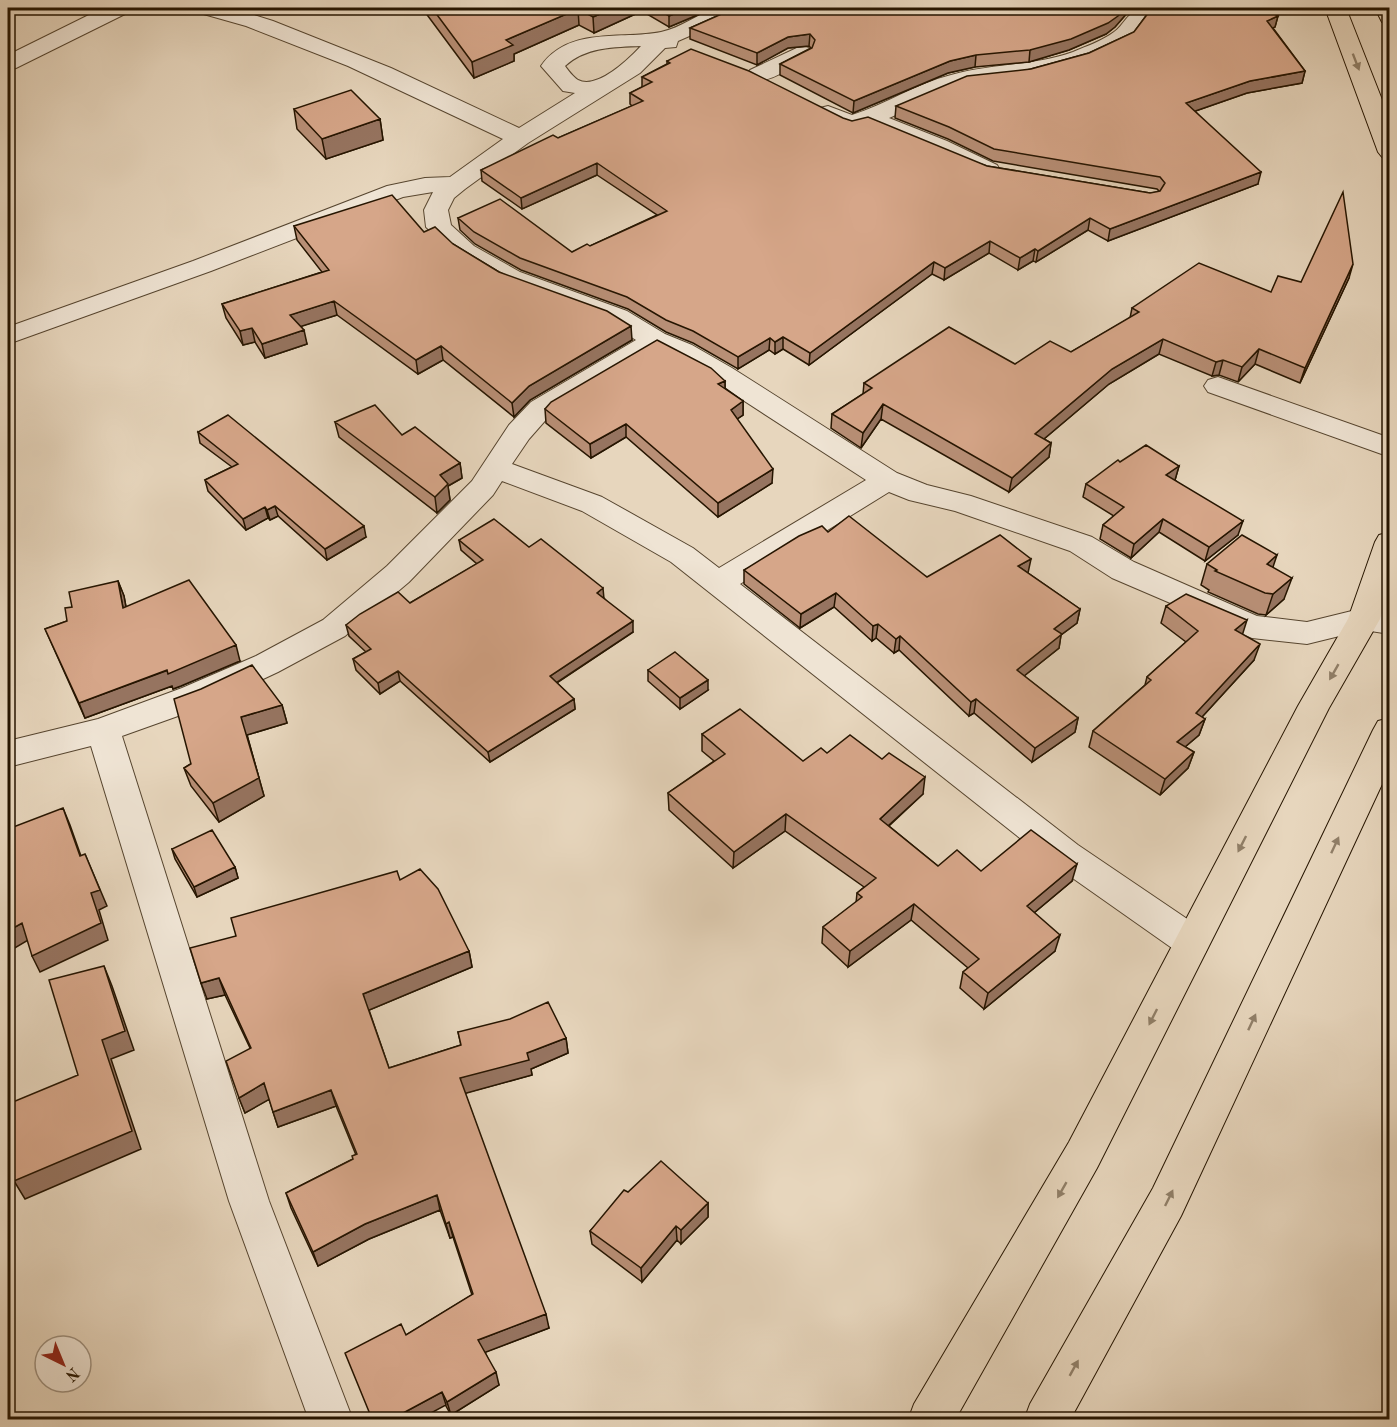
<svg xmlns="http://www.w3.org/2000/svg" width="1397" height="1427" font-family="'Old Standard TT',serif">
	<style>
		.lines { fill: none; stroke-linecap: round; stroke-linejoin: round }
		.minor-casing { stroke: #56452f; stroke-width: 2 }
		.major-casing { stroke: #261500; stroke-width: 2 }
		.minor { fill: #efe4d4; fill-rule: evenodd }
		.major { fill: #e7d6bd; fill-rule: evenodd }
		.wall { fill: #b88f76; stroke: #261500; stroke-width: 1.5 }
		.shaded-wall { fill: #967460; stroke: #261500; stroke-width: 1.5 }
		.building { fill: #d6a689; stroke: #261500; stroke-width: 1.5 }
		.oneway { fill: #907f68 }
	</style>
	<rect width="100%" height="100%" fill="#e7d6bd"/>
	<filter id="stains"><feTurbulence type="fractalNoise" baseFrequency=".00333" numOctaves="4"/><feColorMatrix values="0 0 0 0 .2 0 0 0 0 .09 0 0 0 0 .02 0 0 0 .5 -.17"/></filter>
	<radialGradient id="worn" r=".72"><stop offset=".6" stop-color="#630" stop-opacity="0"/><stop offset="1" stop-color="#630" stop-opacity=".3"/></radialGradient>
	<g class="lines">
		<!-- minor casing -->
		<g class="minor-casing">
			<path id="minor" d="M103,8h27l-3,5 -111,55 -8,2v-15z
				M198,8h34l41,13 118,47 128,60 56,-35 -12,-2 -22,-25c28,-40 80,-26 120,-34 20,-4 36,-18 56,-24 8,-2 19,0 27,0l-2,5 -64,28 -2,6 -11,1 -25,25 -112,70 -63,46 -11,9 -6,12 3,15 23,21 46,26 107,39 38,23 27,11 40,23 165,105 30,12 44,11 121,41 42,25 123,54 50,6 57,-14 26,4v22l-26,-4 -57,14 -55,-6 -140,-60 -42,-27 -115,-40 -46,-11 -20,-8 -149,92 338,261 127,86 5,11 -5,11 -13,4 -13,-4 -125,-88 -383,-303 -89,-51 -80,-30 -9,14 -84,87 -64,54 -67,36 -72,34 -84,30 147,465 84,219h-44l-80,-219 -138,-455 -83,21v-26l90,-22 84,-31 74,-32 67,-36 64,-54 85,-85 37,-56 22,-23 105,-62 -27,-17 -107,-39 -46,-28 -30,-29 -2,-17 9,-18 -30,5 -192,74 -203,73v-17l185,-66 194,-75 38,-8 25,-1 53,-38 -155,-73 -102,-40 -46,-13zM641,46c-12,13 -44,44 -63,34 -5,-3 -10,-10 -13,-14 20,-19 49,-19 76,-20zM657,351l55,29 154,100 -147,88 -26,-20 -91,-51 -90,-33 17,-25 22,-25z
				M1138,11l8,2 3,5 -18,23 -45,21 -57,16 -64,7 -76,33 58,23 50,24 3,5 -3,5 -9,2 -9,-2 -48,-24 -64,-25 -16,4 -31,-12 -4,-5 4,-5 8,-2 24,9c34,-11 64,-31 99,-40 42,-12 79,-8 122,-23 14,-6 29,-11 41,-20 10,-7 12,-18 24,-21z
				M801,46l8,2 3,5 -3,5c-17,8 -40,27 -59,22l-3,-5 3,-5z
				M1218,377l172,61v19l-182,-65 -4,-6 4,-6z"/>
		</g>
		<!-- major casing -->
		<g class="major-casing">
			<path id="major" d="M1325,8h21l44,112v39l-8,-2 -4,-5z
				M1375,8h15v15l-8,-1z
				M1390,532v57l-10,30 -51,89 -232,460 -142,252h-47l6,-16 155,-262 229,-436 50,-87 27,-77 4,-7z
				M1390,718v49l-209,449 -111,204h-46l6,-16 123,-216 220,-458 5,-9z"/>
		</g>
		<!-- minor -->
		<use href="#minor" class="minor"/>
		<!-- major -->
		<use href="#major" class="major"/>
	</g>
	<!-- wall -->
	<path class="wall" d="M422,8h292l-45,19 -27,-16 -48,22 -15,-8 -65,29v7l-40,17z
		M735,8h528l15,8 -3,11 -2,1 32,43 -3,12 -55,10 -52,18 63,73 -150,57 -20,-11 -52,32 -3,-1 -15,9 -29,-17 -45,27 -12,-6 -123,91 -26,-16 -8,5 -6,-4 -31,19 -45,-26 -27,-11 -38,-23 -107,-39 -46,-26 -15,-14 -2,-12 114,34 18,-6 67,-31 -60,-40 -75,34 -40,-28 -1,-11 77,-32 74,-32 -2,-2v-11l12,-6v-10l25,-13v-3l320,105 163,27 10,-1 -3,-3 -164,-28 -45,-22 -53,-21 1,-12 193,-53 45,-21 14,-19 -1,-2 -10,-2 -8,2 -14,16 -9,7 -37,16 -40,12 -54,5 -27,6 -95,40 -73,-38v-11l31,-16 -2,-2 -21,2 -31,17 -67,-26v-11z
		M294,109l86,10 3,21 -57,19 -29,-30z
		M294,226l130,6 29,12 46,28 133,68 -102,60 -16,17 -71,-57 -25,14 -81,-59 -36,11 6,18 -42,14 -10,-16 -12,3 -17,-27 -4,-14 100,-32 -25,-32z
		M1349,278l-49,105 -45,-19 -17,18 -19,-7 -7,1 -53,-22 -50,30 -65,55 7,4 -2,14 -40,35 -128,-73 -20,29 -30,-20 1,-14 31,-20 1,-11 151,-19 56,-12 59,-34 2,-10 139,-16 30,-10z
		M725,381v7l18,13v14l-6,4 35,64 -54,34 -92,-80 -35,21 -45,-35 -1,-14z
		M335,422l67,13 58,28 2,15 -14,8 2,14 -13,13 -98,-76z
		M198,432l168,105 -39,23 -49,-44 -8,4 -2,-2 -22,12 -38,-39 -3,-11 27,-13 -32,-24z
		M1120,462l59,4 -4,14 63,55 -33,26 -46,-29 -28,26 -31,-19 3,-14 11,-9 -31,-19 3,-13z
		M828,532l99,45 101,-4 52,36 -3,14 -16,12 -2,13 -35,28 54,42 -3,14 -43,30 -58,-49 -5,3 -70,-66 -5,3 -18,-15 -4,3 -38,-34 -34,21 -56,-44v-14z
		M459,540l70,7 75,51 29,34 -76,51 17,16 1,10 -85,53 -90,-81 -20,13 -24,-24 -3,-11 13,-7 -17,-16 -3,-11 64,-22 67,-39 -16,-14z
		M1207,564l66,3 11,32 -18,16 -8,-1 -50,-22 1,-2 -8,-5z
		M118,581l6,15 2,11 114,54 -59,25 -8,3 -1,-3 -87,32 -40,-89 22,-8 5,-14z
		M1166,606l76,28 12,26 -52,57 3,2 -6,16 -14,12 9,5 -6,16 -28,27 -71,-48 4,-16 52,-46 2,-8 39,-35 -25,-19z
		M648,670l60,20 -28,19 -32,-28z
		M282,705l5,18 -40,12 17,61 -45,26 -28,-36 -7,-18z
		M702,734l101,27 24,-8 96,41 -34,32 49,40 134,15 -38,32 21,38 -71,58 -24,-21 3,-16 5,-4 -57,-48 -63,47 -26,-24 1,-16 33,-24 1,-10 7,-6 -79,-56 -52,37 -64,-58 -1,-17 46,-32 -12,-10z
		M172,849l63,18 3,11 -41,19 -22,-38z
		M236,936l233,15 3,16 -103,43 20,58 72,-23 -3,-13 108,6 2,15 -37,16 1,6 -67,18 84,235 -64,24 14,33 -48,30 -45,-80 66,-40 -19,-58 -3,1 -10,-28 -71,29 -51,27 -27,-58 -5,-15 67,-34 3,-4 -20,-49 -58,21 -9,-28 -24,14 -6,-15 11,-50 -25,-53 -18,4z
		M628,1192l80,11v14l-27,27 -4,-4 -35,42 -50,-38 -2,-13z"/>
	<!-- shaded-wall -->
	<path class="shaded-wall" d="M614,8h28v3l-48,22 -1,-16z
		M688,8h26l-45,19v-11z
		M1125,8h13l-1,1 -8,2 -14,16 -9,7 -37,16 -40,12 1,-12z
		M578,9l1,16 -65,29v7l-40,17 -2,-16 34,-22z
		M1278,16l-3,11 -11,5 3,-11z
		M810,34l-1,12 -21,2 -31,17v-12l31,-16z
		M976,55l-1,12 -27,6 -95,40 1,-12 96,-40z
		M1305,71l-3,12 -55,10 -63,22 2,-12 64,-22z
		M380,119l3,21 -57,19 -4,-20z
		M597,163v12l-75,34 -1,-11z
		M1261,172l-3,12 -150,57 2,-12z
		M1090,218l-2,12 -52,32 2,-11z
		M990,241l-1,12 -45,27 1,-12z
		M1035,249l-2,12 -15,9 2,-12z
		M934,262l-2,12 -123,91 1,-12z
		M1353,264l-4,14 -49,105 5,-15z
		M334,301l3,14 -44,14 -3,-14z
		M631,326l1,14 -102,60 -16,17 -2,-14 17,-17z
		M252,328l3,14 -12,3 -3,-14z
		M304,330l3,14 -42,14 -3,-14z
		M783,337v12l-8,5v-12z
		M770,338l-1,12 -31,19v-12z
		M1163,339l-4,15 -50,30 -77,65 3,-15 77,-65z
		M441,346l2,14 -25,14 -2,-14z
		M1259,349l-4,15 -17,18 4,-15z
		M1223,360l-4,15 -7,1 4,-14z
		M725,381v13l-7,-10z
		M743,401v14l-12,8v-13z
		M883,404l-2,15 -20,29 2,-15z
		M626,424v13l-35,21 -1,-14z
		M1051,443l-2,14 -40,35 3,-14z
		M460,463l2,15 -14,8 2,14 -13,13 -2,-16 5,-22z
		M1179,466l-4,14 -12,9 3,-14z
		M773,469l-1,14 -54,34v-14z
		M275,506l3,10 -8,4 -3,-10z
		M265,507l3,11 -22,12 -3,-11z
		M1163,519l-4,13 -28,26 3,-14z
		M1243,521l-5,14 -33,26 4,-14z
		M364,526l2,11 -39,23 -2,-11z
		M1277,555l-7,21 -3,-12z
		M1031,559l-3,14 -10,-7z
		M1292,578l-8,21 -18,16 7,-21z
		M118,581l6,15 5,28 -6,-16z
		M603,588l1,11 -7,-6z
		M836,593l-2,14 -34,21 1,-14z
		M1080,609l-3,14 -16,12 -2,13 -45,36 3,-14 37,-41z
		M1247,620l-5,16 -7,-6z
		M633,621v11l-83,55v-11z
		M878,624l-2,14 -4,3 1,-15z
		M900,636l-1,14 -5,3 2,-14z
		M1260,644l-6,16 -63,69 5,-16z
		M236,645l4,16 -59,25 -8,3 -1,-3 -87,32 -6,-15z
		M398,671l2,10 -20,13 -2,-11z
		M708,680v10l-28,19v-11z
		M574,699l1,10 -85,53 -2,-10z
		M976,699l-2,14 -5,3 2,-14z
		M282,705l5,18 -40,12 17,61 -45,26 -6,-19 28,-86z
		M1078,718l-3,14 -43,30 3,-14z
		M1205,719l-6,16 -27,23 5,-16z
		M1194,752l-6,16 -28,27 5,-16z
		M925,777l-2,17 -45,41 2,-16z
		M63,808l7,17 17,48 -7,-17z
		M786,814l-1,17 -52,37 1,-16z
		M85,854l22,52 -8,4 9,30 -68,32 -8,-16 59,-63z
		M1077,864l-5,17 -49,41 4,-16z
		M235,867l3,11 -41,19 -3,-10z
		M914,904l-3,16 -63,47 2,-16z
		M22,923l8,16 -22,13v-21z
		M1060,935l-5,16 -71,58 4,-16z
		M469,951l3,16 -105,44 -4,-17z
		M104,966l8,20 22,64 -23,9 30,90 -116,50 -11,-18 88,-141z
		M219,978l6,17 -18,4 -6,-16z
		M566,1038l2,15 -37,16 1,6 -69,19 -3,-16 67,-25z
		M264,1083l6,16 -25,14 -6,-15z
		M331,1090l5,16 -58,21 -5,-15z
		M437,1195l3,15 -71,29 -51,27 -5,-14 52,-28z
		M708,1203v14l-27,27v-14z
		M449,1222l4,15 -3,1 -4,-14z
		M676,1226l1,14 -35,42 -1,-14z
		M546,1314l3,14 -68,26 -3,-14z
		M496,1372l3,13 -48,30 -4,-13z
		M442,1392l4,13 -26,14h-28z"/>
	<!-- building -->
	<path class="building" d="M432,8h182l-21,9 -15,-8 -72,31 7,5 -41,17z
		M655,8h33l-19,8z
		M735,8h390l-7,8 -10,7 -37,16 -41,11 -54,5 -26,6 -96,40 -74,-37 32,-16 3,-8 -5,-6 -22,3 -31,16 -67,-25z
		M1152,8h111l15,8 -11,5 38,50 -55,10 -64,22 75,69 -151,57 -20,-11 -52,33 -3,-2 -15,9 -30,-17 -45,27 -11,-6 -124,91 -27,-16 -8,5 -5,-4 -32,19 -45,-26 -27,-11 -39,-23 -107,-39 -46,-26 -16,-14 42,-19 72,53 15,-8 3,2 77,-35 -70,-48 -76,35 -40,-28 72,-35 5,3 85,-37 -13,-8 22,-11 -10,-5 28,-14 -3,-2 24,-12 58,22 94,47 9,3 16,-4 119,49 163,27 10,-2 5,-8 -5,-6 -166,-28 -45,-22 -53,-21 71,-30 64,-7 58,-16 45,-21z
		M351,90l29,29 -58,20 -28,-30z
		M1343,192l10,72 -48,104 -46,-19 -17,18 -19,-7 -7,2 -53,-23 -51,30 -77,65 16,9 -39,35 -129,-74 -20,29 -31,-19 40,-26 -8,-5 85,-56 66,37 35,-23 21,11 68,-40 -7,-4 67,-45 72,29 7,-16 23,6z
		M392,195l32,37 11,-5 18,17 46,28 108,39 24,15 -102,60 -17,17 -71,-57 -25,14 -82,-59 -44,14 14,15 -42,14 -10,-16 -12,3 -18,-27 107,-34 -35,-44z
		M657,340l54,28 14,13 -7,3 25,17 -12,9 42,59 -55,34 -92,-79 -36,20 -45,-35 6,-7z
		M375,405l27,30 13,-8 45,36 -20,12 8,9 -13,13 -100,-75z
		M228,415l136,111 -39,23 -50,-43 -8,4 -2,-3 -22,12 -38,-39 33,-16 -40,-32z
		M1146,445l33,21 -13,9 77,46 -34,26 -46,-28 -29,25 -31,-19 21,-18 -38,-23 32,-24 2,2z
		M849,516l78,61 73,-42 31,24 -13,7 62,43 -26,20 8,5 -45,36 61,48 -43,30 -59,-49 -5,3 -71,-66 -4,3 -18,-15 -5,2 -37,-33 -35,21 -57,-44 55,-34 23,-10 6,6z
		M494,519l35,28 12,-8 62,49 -6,5 36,28 -83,55 24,23 -86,53 -90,-81 -20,12 -25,-24 18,-10 -25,-24 14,-11 38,-22 12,11 73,-43 -24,-20z
		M1242,535l35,20 -10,9 25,14 -19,16 -8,-1 -50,-22 2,-1 -10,-6z
		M189,580l47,65 -68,29 -1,-4 -88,33 -34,-74 22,-8 -2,-13 7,-1 -3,-15 49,-11 5,27z
		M1186,594l61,26 -12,10 25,14 -64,69 9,6 -28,23 17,10 -29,27 -72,-48 58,-51 -4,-3 51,-46 -32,-25z
		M675,652l33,28 -28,18 -32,-28z
		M252,665l30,40 -41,12 18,61 -46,25 -29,-35 7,-4 -17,-65 27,-10z
		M740,709l63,52 18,-13 6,5 23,-18 32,24 7,-6 36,24 -45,42 58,47 19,-16 24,21 50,-41 46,34 -50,42 33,29 -72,58 -25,-21 16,-13 -65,-55 -64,47 -27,-24 39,-30 -5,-4 19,-15 -90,-64 -52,38 -66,-59 57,-39 -23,-20z
		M63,808l17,48 5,-2 15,36 -9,3 10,30 -69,33 -10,-33 -14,8v-102z
		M212,830l23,37 -41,20 -22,-38z
		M420,869l18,20 31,62 -106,43 26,74 72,-23 -3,-13 52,-13 38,-17 18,36 -39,15 2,7 -69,18 86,236 -68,26 18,32 -49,30 -5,-10 -50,27h-20l-27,-66 56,-29 5,11 67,-41 -24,-72 -3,2 -9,-29 -72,29 -52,28 -27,-59 67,-34 -1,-3 5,-2 -26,-64 -58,22 -9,-29 -25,15 -13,-37 25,-13 -32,-70 -18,5 -11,-35 46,-12 -5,-18 166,-47 3,9z
		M104,966l21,65 -23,9 30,91 -118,50 -6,-21v-56l70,-29 -29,-95z
		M661,1161l47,42 -27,27 -5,-4 -35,42 -51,-37 34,-41 4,2z"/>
	<!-- one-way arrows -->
	<defs><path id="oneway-solid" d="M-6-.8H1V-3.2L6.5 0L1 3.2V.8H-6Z" transform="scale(1.5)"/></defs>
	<g class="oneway">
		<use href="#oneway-solid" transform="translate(1356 62) rotate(69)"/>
		<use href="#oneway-solid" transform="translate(1334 672) rotate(120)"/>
		<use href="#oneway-solid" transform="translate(1242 844) rotate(117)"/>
		<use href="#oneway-solid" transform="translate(1335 845) rotate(-65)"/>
		<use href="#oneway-solid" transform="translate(1153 1017) rotate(117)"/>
		<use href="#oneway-solid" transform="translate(1252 1022) rotate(-65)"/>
		<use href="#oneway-solid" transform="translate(1062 1190) rotate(120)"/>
		<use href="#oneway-solid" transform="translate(1169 1198) rotate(-64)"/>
		<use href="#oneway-solid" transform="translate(1074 1368) rotate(-61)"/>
	</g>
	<!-- margin -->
	<rect width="1397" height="1427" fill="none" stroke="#e7d6bd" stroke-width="30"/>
	<rect x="9" y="9" width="1379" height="1409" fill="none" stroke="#261500" stroke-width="3"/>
	<rect x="15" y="15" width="1367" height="1397" fill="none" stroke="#261500" stroke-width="1.5"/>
	<!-- north arrow -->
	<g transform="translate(63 1364) rotate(137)"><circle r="28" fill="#efe4d4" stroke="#9f917f" stroke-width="1.5"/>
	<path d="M0-4.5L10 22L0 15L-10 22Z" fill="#8f2418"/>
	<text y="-9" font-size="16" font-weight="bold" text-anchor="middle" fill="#261500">N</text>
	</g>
	<rect width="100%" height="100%" filter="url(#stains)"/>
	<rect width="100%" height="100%" fill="url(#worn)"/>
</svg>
